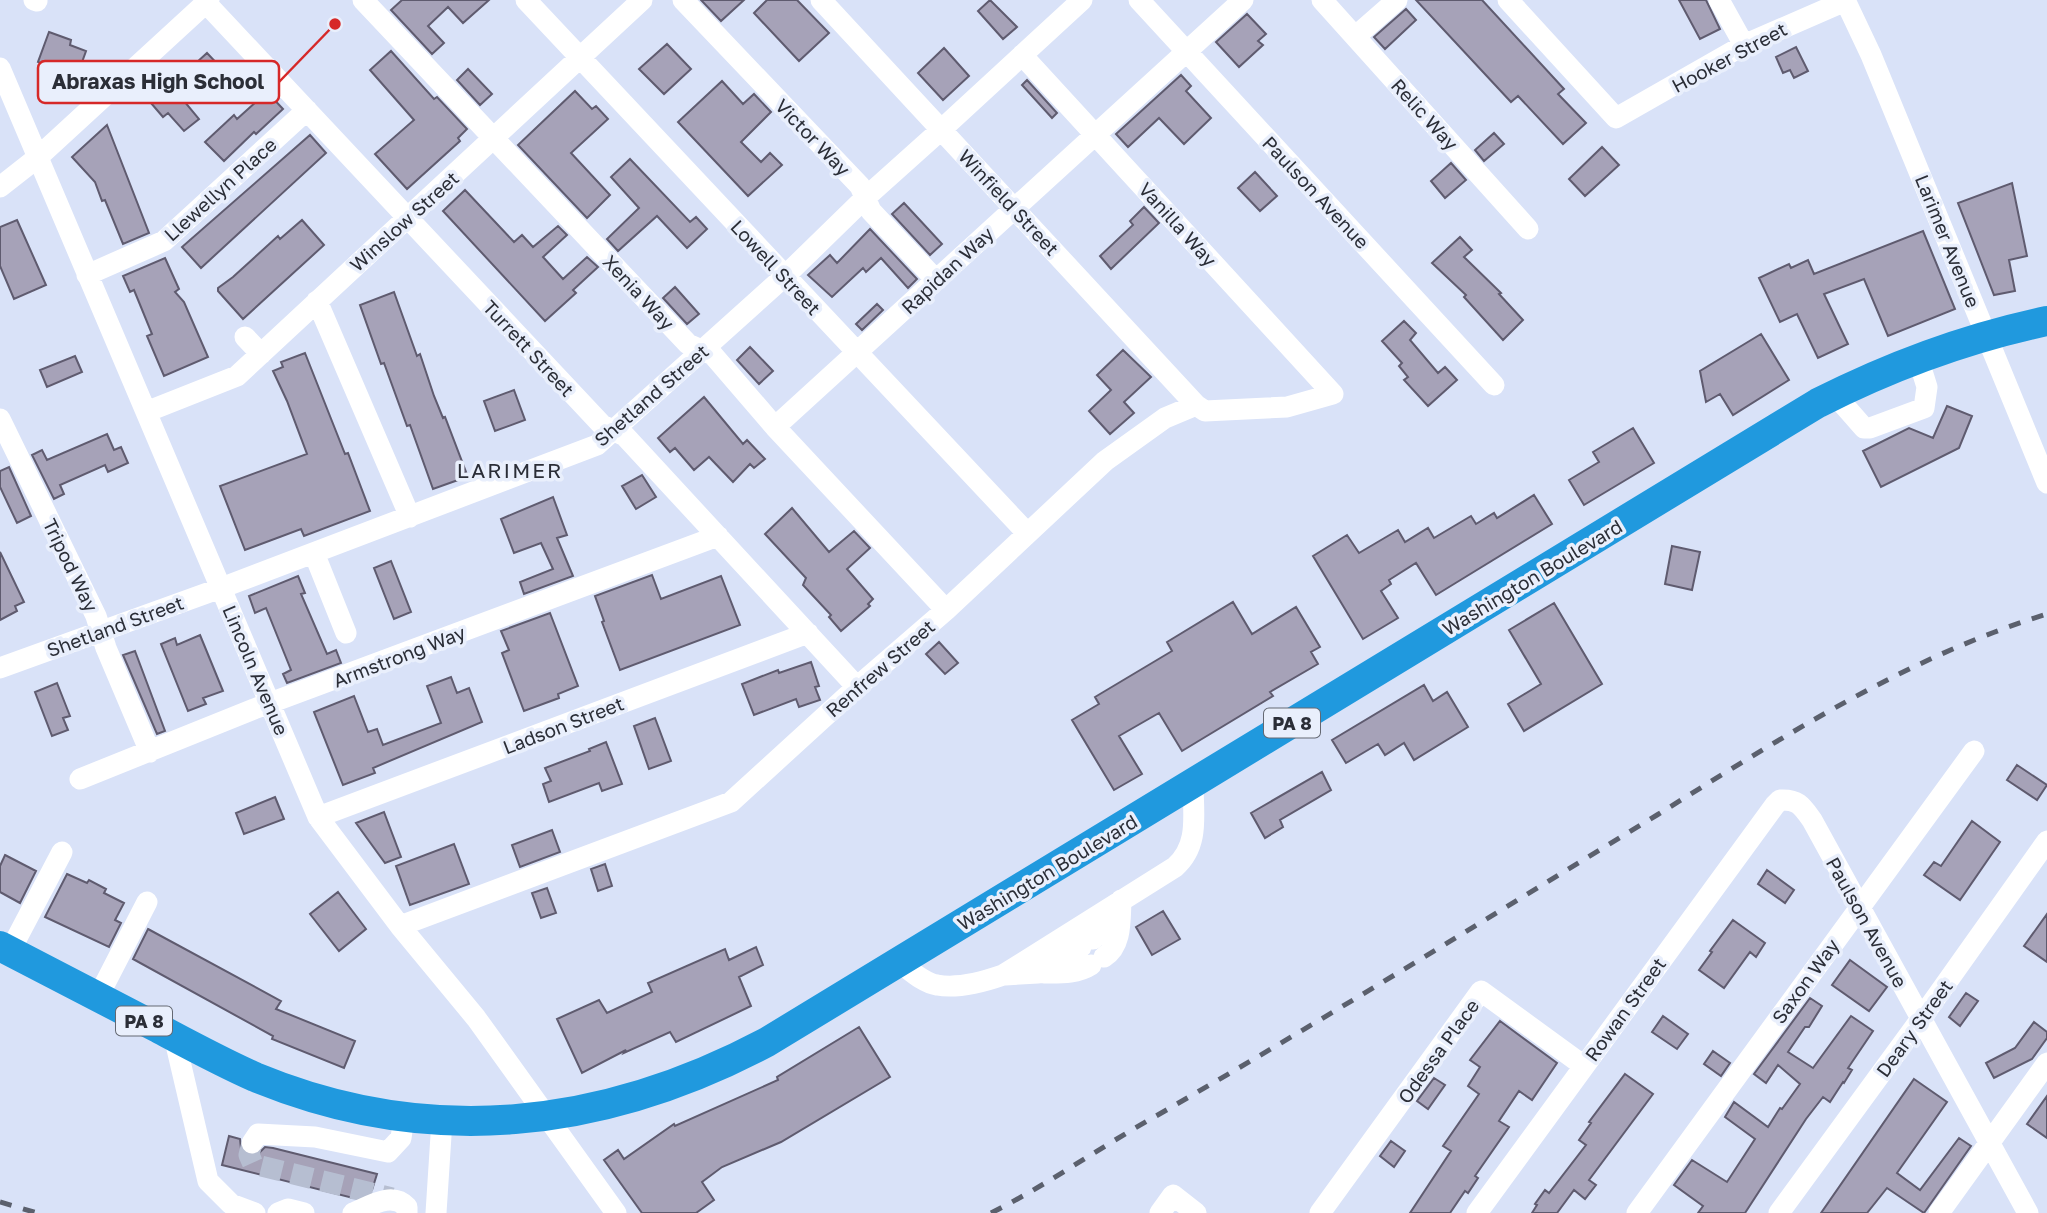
<svg xmlns="http://www.w3.org/2000/svg" width="2047" height="1213" font-family="'Golos Text',sans-serif">
	<style>
		.building { fill: #a6a2b8; stroke: #5f5b6f; stroke-width: 2 }
		.lines { fill: none; stroke-linecap: round; stroke-linejoin: round }
		.minor-tunnel { stroke: #b6bed1; stroke-width: 21; stroke-dasharray: 21 10; stroke-linecap: butt }
		.minor { stroke: #fff; stroke-width: 21 }
		.highway { stroke: #2099de; stroke-width: 30 }
		.rail { stroke: #5b606d; stroke-width: 5; stroke-dasharray: 12 12; stroke-linecap: butt }
		.labels { text-anchor: middle; dominant-baseline: central; stroke-width: 7; stroke-linejoin: round; paint-order: stroke }
		.shield { fill: #e9effc; stroke: #646872; stroke-width: 2 }
		.shield-label { font-size: 18px; font-weight: bold; fill: #2b2e37 }
		.street-label { font-size: 19px; fill: #2b2e37; stroke: #e9effc }
		.neighbourhood-label { font-size: 21px; letter-spacing: 2px; fill: #2b2e37; stroke: #e9effc }
		.leader { fill: none; stroke: #d62828; stroke-width: 2.5 }
		.callout-dot { fill: #d62828; stroke: #e9effc; stroke-width: 2.5 }
		.callout { fill: #e9effc; stroke: #d62828; stroke-width: 2.5 }
		.callout-label { font-size: 21px; text-anchor: middle; font-weight: bold; fill: #2b2e37 }
	</style>
	<rect width="100%" height="100%" fill="#d9e2f8"/>
	<!-- building -->
	<path class="building" d="M402,0h87l-26,23 -15,-16 -20,19 16,17 -12,11 -41,-44z
		M701,0h43l-23,21z
		M767,0h30l32,33 -30,28 -45,-48z
		M990,0l27,27 -14,12 -25,-28z
		M1416,0h66l82,89 -6,5 28,29 -23,21 -45,-48 -7,6z
		M1679,0h27l14,29 -20,10z
		M1406,9l10,11 -31,29 -11,-12z
		M1247,14l19,20 -8,7 5,4 -24,22 -23,-25z
		M49,32l22,8 -1,5 16,6 -9,25 -39,-14z
		M667,44l24,25 -27,25 -25,-25z
		M1796,47l12,24 -14,7 -4,-8 -7,3 -7,-16z
		M944,48l25,28 -26,24 -25,-27z
		M391,51l43,48 3,-2 30,32 -9,9 2,3 -53,48 -32,-35 39,-34 -44,-50z
		M207,53l17,18 -11,10 -17,-18z
		M468,69l24,25 -12,11 -23,-25z
		M1181,75l10,11 -5,5 25,27 -27,26 -25,-26 -31,29 -12,-13z
		M165,78l34,41 -15,12 -16,-18 -5,4 -18,-21z
		M1027,80l30,33 -5,5 -30,-33z
		M722,81l21,23 11,-10 17,18 -30,30 20,20 9,-9 12,12 -34,31 -70,-74z
		M575,91l17,18 4,-3 12,13 -37,34 39,42 -23,23 -69,-73z
		M267,92l16,17 -27,25 -2,-2 -30,29 -19,-19 29,-27 3,4z
		M107,125l42,108 -26,11 -18,-44 -3,1 -7,-19 -23,-25z
		M1494,133l10,11 -20,17 -9,-11z
		M310,135l16,18 -125,115 -19,-21z
		M1602,147l17,18 -34,31 -16,-17z
		M630,159l60,63 6,-5 11,12 -20,19 -30,-32 -39,35 -11,-12 32,-31 -28,-31z
		M1451,163l15,17 -21,18 -14,-17z
		M1255,172l22,24 -17,15 -22,-23z
		M2012,183l15,73 -18,4 6,31 -21,4 -36,-92z
		M465,190l49,52 8,-7 11,12 25,-21 9,9 -24,22 20,22 24,-22 11,10 -25,23 3,3 -31,28 -102,-110z
		M904,203l38,41 -12,11 -38,-41z
		M1144,207l15,16 -48,46 -11,-13 33,-31 -3,-4z
		M17,220l29,65 -32,14 -14,-33v-39z
		M302,220l22,25 -81,74 -25,-28v-3l15,-11 45,-41 2,3z
		M870,229l47,50 -9,9 -27,-30 -15,14 -3,-4 -31,29 -24,-22 22,-20 7,8z
		M1923,231l32,78 -67,27 -24,-57 -40,15 24,50 -30,14 -21,-44 -17,8 -21,-44 30,-14 2,4 17,-8 6,14z
		M1460,237l12,13 -8,7 37,36 -2,1 24,26 -20,20 -39,-43 2,-2 -34,-32z
		M165,258l14,31 -4,3 9,10 24,55 -44,19 -17,-40 5,-2 -18,-44 -4,2 -7,-16z
		M675,287l24,27 -12,10 -24,-26z
		M394,292l23,64 3,-2 14,42 9,22 2,-1 21,55 -9,3 1,5 -25,9 -23,-64 -3,1 -23,-63 -3,1 -21,-59z
		M877,304l6,6 -21,20 -6,-6z
		M1404,321l12,12 -6,7 28,33 7,-6 12,13 -29,26 -24,-26 4,-3 -9,-11 3,-3 -20,-22z
		M1761,334l28,46 -56,35 -13,-21 -14,8 -6,-31z
		M750,347l23,24 -14,13 -22,-24z
		M1123,350l28,27 -27,25 10,11 -24,21 -21,-23 22,-21 -14,-15z
		M305,353l40,101 3,-1 22,58 -66,25 -3,-7 -56,21 -25,-64 87,-32 -20,-53 -14,-30 10,-4 -2,-5z
		M75,356l7,16 -35,15 -7,-17z
		M514,390l11,30 -30,11 -11,-30z
		M704,397l39,47 4,-4 18,19 -11,9 -4,-4 -17,18 -24,-25 -15,13 -19,-22 -5,4 -12,-14z
		M1947,406l25,10 -13,32 -78,39 -18,-36 46,-23 24,10z
		M1633,428l21,35 -70,42 -15,-25 30,-18 -6,-10z
		M107,434l7,16 7,-3 7,16 -20,9 -3,-7 -45,20 4,9 -10,5 -22,-44 10,-5 5,10z
		M9,467l22,49 -14,7 -17,-36v-16z
		M642,475l14,22 -20,12 -14,-23z
		M1534,495l18,29 -116,71 -20,-32 -27,17 2,4 -10,7 17,27 -35,21 -50,-83 34,-21 12,18 39,-23 7,12 23,-14 6,10 37,-22 5,8 18,-11 3,5z
		M553,497l14,38 -10,3 16,38 -49,18 -4,-12 33,-13 -12,-26 -27,10 -13,-34z
		M792,508l37,44 25,-21 16,17 -23,21 26,30 -5,5 2,2 -29,25 -12,-14 2,-2 -28,-30 3,-7 -41,-44z
		M1672,546l28,6 -8,38 -27,-6z
		M0,552l24,50 -9,4 2,5 -17,9z
		M391,561l20,51 -17,7 -20,-51z
		M652,575l9,24 60,-23 19,49 -120,45 -18,-48 2,-1 -9,-25z
		M298,576l7,17 -4,1 26,60 9,-4 5,13 -54,20 -4,-9 8,-4 -25,-62 -11,5 -6,-17z
		M1233,602l19,32 44,-27 24,40 -9,5 7,12 -48,28 3,4 -91,55 -23,-38 -40,23 23,38 -28,16 -42,-70 27,-16 -4,-7 77,-46 -5,-9z
		M1554,603l48,81 -78,47 -16,-27 33,-20 -32,-54z
		M550,613l28,73 -20,8 1,4 -35,13 -22,-58 7,-3 -8,-19z
		M200,635l23,56 -20,7 3,6 -18,7 -27,-67 14,-6 2,7z
		M939,642l19,21 -13,11 -19,-20z
		M135,651l30,80 -8,3 -34,-79z
		M811,662l8,24 -4,1 5,13 -21,7 -3,-8 -42,16 -12,-31 36,-14 1,3z
		M451,677l6,16 12,-5 13,34 -109,46 2,5 -32,12 -29,-73 40,-16 14,36 9,-3 6,16 58,-22 -14,-37z
		M57,683l13,33 -7,2 5,12 -16,6 -17,-44z
		M1424,685l9,16 14,-9 21,35 -54,33 -10,-17 -19,12 -7,-11 -32,19 -14,-23z
		M655,718l16,43 -22,8 -15,-43z
		M606,742l16,42 -20,7 -3,-8 -50,19 -6,-18 8,-3 -6,-13 45,-17 -1,-2z
		M2017,765l30,20 -10,15 -30,-20z
		M1322,772l9,18 -51,30 3,7 -18,11 -14,-25z
		M275,797l9,22 -40,15 -8,-21z
		M384,812l17,45 -16,6 -29,-40z
		M1972,821l28,21 -40,58 -36,-25 10,-13 7,4z
		M552,830l8,22 -40,15 -8,-22z
		M454,844l15,40 -59,21 -14,-39z
		M5,855l31,16 -16,32 -20,-11v-26z
		M605,864l7,22 -14,5 -7,-22z
		M1767,870l27,20 -9,13 -27,-19z
		M67,874l20,9 2,-3 17,9 -2,4 20,10 -9,17 6,3 -12,24 -64,-30z
		M547,888l9,25 -15,5 -9,-25z
		M338,892l28,37 -27,22 -29,-37z
		M1163,911l17,28 -28,16 -16,-28z
		M2047,914v48l-23,-16z
		M1733,920l32,23 -9,14 -6,-5 -26,36 -25,-18 13,-18 -2,-1z
		M148,929l133,72 -5,8 79,32 -11,27 -72,-29 1,-3 -140,-77z
		M756,947l7,18 -24,12 12,29 -75,36 -6,-10 -46,21 2,-3 -44,23 -25,-54 42,-19 8,13 45,-21 -4,-9 77,-34 4,11z
		M1850,960l37,27 -18,24 -37,-26z
		M1966,993l12,8 -18,25 -11,-9z
		M1810,998l12,8 -13,21h-4l-17,25 25,16 38,-52 22,15 -25,37 4,2 -8,13 -1,-1 -13,20 -7,-5 -17,22 -61,94h-47l5,-7 -29,-21 18,-25 35,22 28,-43 -30,-22 9,-15 34,25 12,-19 2,1 18,-25 -22,-19 -12,18 -12,-9z
		M1663,1016l25,18 -11,15 -25,-17z
		M1500,1021l57,42 -25,37 -13,-9 -20,30 10,6 -34,49 3,2 -10,15 -3,-2 -15,22h-40l41,-62 -8,-5 36,-52 -11,-8 12,-19 -10,-7z
		M2034,1022l13,10v6l-15,21 -38,19 -8,-15 29,-15z
		M859,1027l31,50 -109,65 -59,25 -20,15 12,18 -18,13h-54l-38,-53 14,-10 6,9 50,-35 1,2 103,-46 -1,-3z
		M1713,1051l17,12 -9,13 -17,-12z
		M1625,1074l28,20 -64,86 7,5 -11,14 -11,-9 -17,23h-25l5,-8 -2,-1 10,-14 4,3 37,-48 -7,-5 12,-17 -2,-1z
		M1434,1078l11,7 -17,24 -11,-8z
		M1914,1079l33,23 -50,71 23,17 39,-52 12,8 -47,67 -37,-25 -20,25h-46z
		M2047,1096v42l-20,-14z
		M229,1136l11,3 1,10 9,7 8,-2 7,-7 8,1 104,26 -5,16 -19,8 -131,-33z
		M1391,1141l14,10 -11,16 -14,-11z"/>
	<g class="lines">
		<!-- minor-tunnel -->
		<path class="minor-tunnel" d="M252,1143l-3,12 4,9 139,34"/>
		<!-- minor -->
		<path class="minor" d="M34,0l3,1
			M363,0l325,344 25,11 62,72 171,183
			M526,0l501,533
			M683,0l177,186 11,25 65,69
			M821,0l375,405
			M1139,0l355,385
			M1322,0l206,229
			M1508,0l108,118 128,-73 101,-44
			M1719,0l25,45
			M1845,0l26,55 176,428
			M206,3l396,422 23,11 232,251
			M1356,36l41,-36
			M0,68l318,749 82,109 76,92 140,195
			M0,187l37,-29 172,-158
			M87,275l77,-34 143,-131
			M317,301l93,216
			M245,337l16,17
			M1835,395l29,33h6l54,-20 3,-21 -9,-29
			M146,412l91,-36 405,-376
			M0,419l96,197 10,32 44,104
			M775,427l468,-427
			M314,553l32,80
			M0,668l221,-80 376,-143 188,-169 80,-78 77,-69 140,-129
			M80,779l174,-70 464,-173
			M318,817l490,-184
			M400,926l331,-124 126,-115 89,-77 159,-149 60,-43 31,-13 9,6 82,-4 46,-13 -311,-339
			M1093,939l17,-16 9,-18
			M10,951l52,-99
			M1104,957c18,-11 16,-37 17,-57
			M899,962c11,8 24,21 38,23 21,4 46,-3 66,-10l172,-108c25,-22 18,-53 18,-84
			M1044,973c16,0 33,1 47,-8
			M1005,975l33,-2 14,-6 29,-20
			M98,997l49,-95
			M174,1036l34,145 23,23 24,9
			M252,1143l6,-9 57,3 73,15 13,-14 3,-21
			M278,1213l10,-4 16,4
			M353,1213c17,-7 39,-22 54,-6v6
			M436,1213l6,-93
			M1160,1213l13,-18 23,18
			M1320,1213l161,-222 103,75
			M1477,1213l298,-408 5,-5c18,-1 22,6 32,20l216,393
			M1637,1213l337,-462
			M1779,1213l141,-193 127,-179
			M1939,1213l108,-150"/>
		<!-- highway -->
		<path class="highway" d="M0,946c52,27 104,54 156,81 32,17 65,35 99,50 174,72 348,52 512,-35l1051,-639c73,-37 148,-65 229,-82"/>
		<!-- rail -->
		<path class="rail" d="M0,1202l37,11
			M991,1213c54,-27 105,-63 158,-93 171,-98 339,-202 508,-305 124,-77 250,-158 390,-201"/>
	</g>
	<g class="labels">
		<!-- shield labels -->
		<g class="shield">
			<rect x="1264" y="708.5" width="56" height="29" rx="5"/>
			<rect x="116" y="1006.5" width="56" height="29" rx="5"/>
		</g>
		<g class="shield-label">
			<text x="1292" y="723">PA 8</text>
			<text x="144" y="1021">PA 8</text>
		</g>
		<!-- street labels -->
		<g class="street-label">
			<text transform="translate(1729 57) rotate(-28)">Hooker Street</text>
			<text transform="translate(1425 114) rotate(48)">Relic Way</text>
			<text transform="translate(813 137) rotate(46)">Victor Way</text>
			<text transform="translate(220 189) rotate(-42)">Llewellyn Place</text>
			<text transform="translate(1316 192) rotate(47)">Paulson Avenue</text>
			<text transform="translate(1009 202) rotate(47)">Winfield Street</text>
			<text transform="translate(404 221) rotate(-42)">Winslow Street</text>
			<text transform="translate(1178 224) rotate(48)">Vanilla Way</text>
			<text transform="translate(1948 241) rotate(68)">Larimer Avenue</text>
			<text transform="translate(776 267) rotate(47)">Lowell Street</text>
			<text transform="translate(947 270) rotate(-43)">Rapidan Way</text>
			<text transform="translate(639 292) rotate(47)">Xenia Way</text>
			<text transform="translate(529 348) rotate(47)">Turrett Street</text>
			<text transform="translate(651 395) rotate(-41)">Shetland Street</text>
			<text transform="translate(71 565) rotate(64)">Tripod Way</text>
			<text transform="translate(1532 577) rotate(-31)">Washington Boulevard</text>
			<text transform="translate(115 626) rotate(-20)">Shetland Street</text>
			<text transform="translate(399 656) rotate(-21)">Armstrong Way</text>
			<text transform="translate(880 668) rotate(-41)">Renfrew Street</text>
			<text transform="translate(256 670) rotate(67)">Lincoln Avenue</text>
			<text transform="translate(563 725) rotate(-21)">Ladson Street</text>
			<text transform="translate(1047 872) rotate(-31)">Washington Boulevard</text>
			<text transform="translate(1867 922) rotate(61)">Paulson Avenue</text>
			<text transform="translate(1805 981) rotate(-54)">Saxon Way</text>
			<text transform="translate(1625 1009) rotate(-54)">Rowan Street</text>
			<text transform="translate(1914 1028) rotate(-54)">Deary Street</text>
			<text transform="translate(1438 1051) rotate(-54)">Odessa Place</text>
		</g>
		<!-- neighbourhood labels -->
		<g class="neighbourhood-label">
			<text x="510" y="470">LARIMER</text>
		</g>
	</g>
	<!-- callouts -->
	<path class="leader" d="M335 24L279 82"/>
	<circle class="callout-dot" cx="335" cy="24" r="7"/>
	<rect class="callout" x="38" y="61" width="241" height="42" rx="7"/>
	<g class="callout-label">
		<text x="158" y="89">Abraxas High School</text>
	</g>
</svg>
